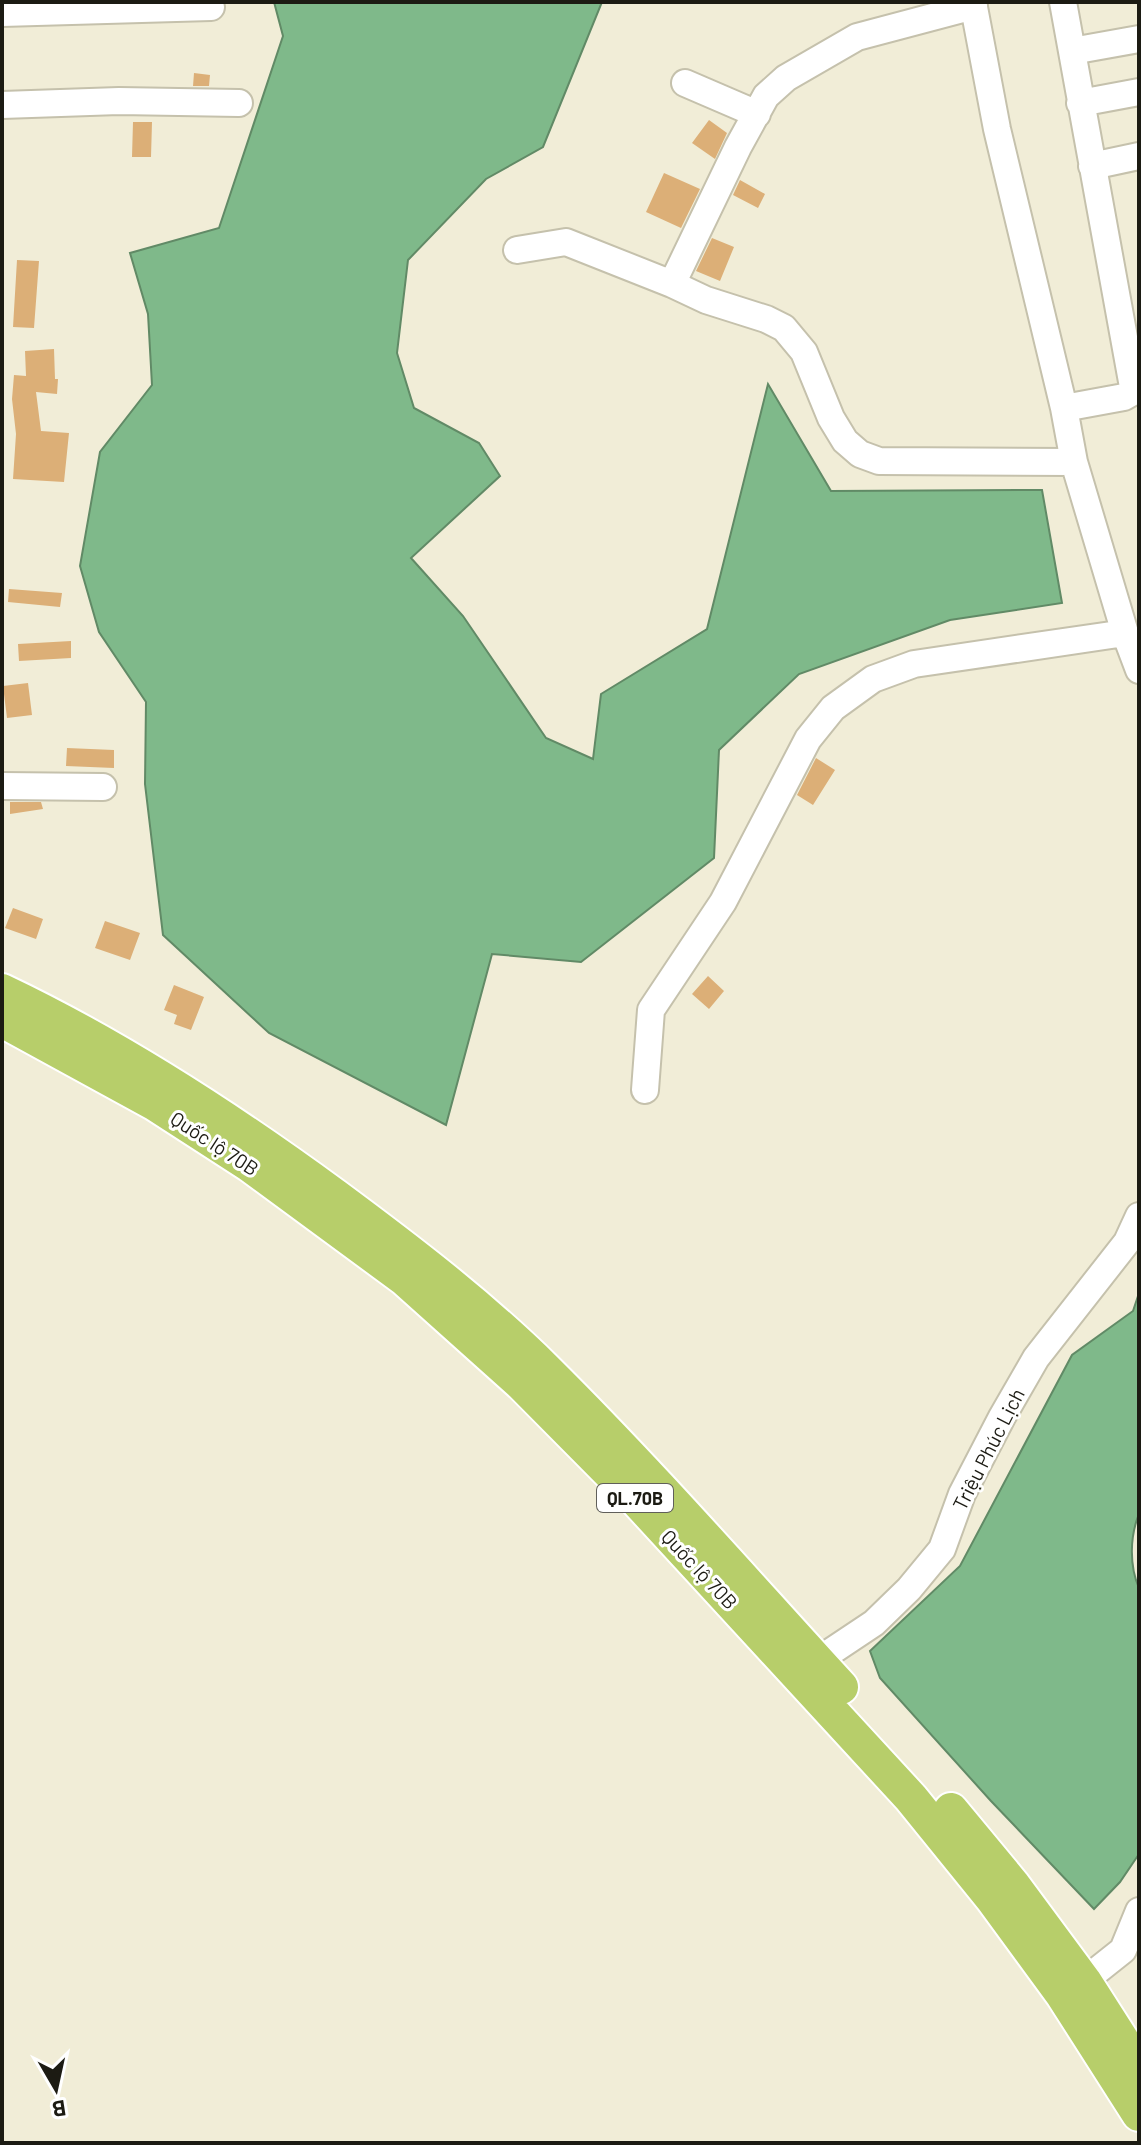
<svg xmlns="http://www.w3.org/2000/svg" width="1141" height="2145" font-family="Barlow,sans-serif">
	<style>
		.water { fill: #7fb98a; stroke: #618a66; stroke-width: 2 }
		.building { fill: #dcaf77 }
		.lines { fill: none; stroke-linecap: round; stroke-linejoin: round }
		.minor-casing { stroke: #c5c1ac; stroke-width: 30 }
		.major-casing { stroke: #fff; stroke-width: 38 }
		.minor { stroke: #fff; stroke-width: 26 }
		.major { stroke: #b7ce6a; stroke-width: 34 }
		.labels { text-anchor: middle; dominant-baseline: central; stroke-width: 6; stroke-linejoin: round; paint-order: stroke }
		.shield { fill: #fff; stroke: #605f5a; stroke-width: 2 }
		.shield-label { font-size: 18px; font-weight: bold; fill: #1c1b13 }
		.street-label { font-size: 20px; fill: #1c1b13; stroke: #fff }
	</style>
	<rect width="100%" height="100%" fill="#f1edd7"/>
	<!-- water -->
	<path class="water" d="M274,2h328l-59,145 -57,32 -78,81 -11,93 17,55 65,35 21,33 -89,82 52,58 83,122 47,21 8,-65 106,-65 61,-245 63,107 211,-1 20,113 -112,17 -151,54 -80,76 -5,108 -133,104 -89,-8 -46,171 -177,-92 -106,-98 -18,-151 1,-82 -47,-70 -19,-66 20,-114 52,-67 -4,-71 -18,-61 89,-25 64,-192z
		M1139,1293v221c-9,22 -10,51 0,74v266l-19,28 -26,27 -103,-108 -111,-123 -10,-27 90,-85 112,-211 61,-44z"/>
	<!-- building -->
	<path class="building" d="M194,73l16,2 -1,11h-16z
		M709,120l18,13 -12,26 -23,-16z
		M133,122h19l-1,35h-19z
		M664,173l36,16 -19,39 -35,-16z
		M740,180l25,14 -7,14 -25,-13z
		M712,238l22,9 -14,34 -24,-10z
		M17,260l22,1 -5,67 -21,-1z
		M54,349l1,30h3l-1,15 -21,-2 5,39 28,2 -5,49 -51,-3 3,-45 -4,-35 2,-24 12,1 -1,-25z
		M9,589l53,4 -2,14 -52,-5z
		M71,641v17l-52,3 -1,-17z
		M28,683l4,32 -25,3 -4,-32z
		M67,748l47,2v18l-48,-2z
		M816,758l19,12 -22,35 -16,-10z
		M10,802h31l2,7 -33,5z
		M13,908l30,11 -7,20 -31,-11z
		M105,921l35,12 -10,27 -35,-12z
		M708,976l16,15 -15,18 -17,-15z
		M174,985l30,12 -13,33 -17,-6 3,-9 -13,-5z"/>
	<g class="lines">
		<!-- minor casing -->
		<g class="minor-casing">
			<path id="minor" d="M973,2l24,127 67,279 10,54 51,171 14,37
				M1063,2l70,385 -2,6 -7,4 -60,11
				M2,13l209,-6
				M1072,51l67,-12
				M685,83l72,31
				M1080,103l59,-11
				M2,105l117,-4 120,2
				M1092,166l47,-10
				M517,250l49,-8 106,42 34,16 60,19 18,9 20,24 27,66 14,23 15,13 19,7 195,1
				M672,284l66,-137 28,-51 20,-18 71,-41 117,-31
				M2,786l101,1
				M645,1090l6,-80 72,-108 85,-163 25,-31 40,-29 41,-15 211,-31
				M817,1661l57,-38 35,-34 33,-40 20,-55 40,-77 34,-59 91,-116 12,-26
				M1084,1981l39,-31 16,-39"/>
		</g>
		<!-- major casing -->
		<g class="major-casing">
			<path id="major" d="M2,991c118,56 228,128 333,205 73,54 145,109 210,173 103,102 198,211 296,318
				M2,1020l152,83 96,62 155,114 117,105 110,111 279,303 81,100 71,97 76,119
				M951,1810l62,75 71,96 55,86"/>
		</g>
		<!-- minor -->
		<use href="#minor" class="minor"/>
		<!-- major -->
		<use href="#major" class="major"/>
	</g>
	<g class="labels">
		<!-- shield labels -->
		<rect class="shield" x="597" y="1484" width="76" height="28" rx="6"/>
		<g class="shield-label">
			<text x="635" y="1498">QL.70B</text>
		</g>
		<!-- street labels -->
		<g class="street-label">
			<text transform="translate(215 1143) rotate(33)">Quốc lộ 70B</text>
			<text transform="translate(988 1449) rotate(-63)">Triệu Phúc Lịch</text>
			<text transform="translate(700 1569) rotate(47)">Quốc lộ 70B</text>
		</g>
	</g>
	<!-- border -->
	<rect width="1141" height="2145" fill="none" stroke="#1c1b13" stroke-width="8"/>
	<!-- north arrow -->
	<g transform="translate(56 2089) rotate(171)" stroke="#ffffff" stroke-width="6" paint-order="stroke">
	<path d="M0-6L14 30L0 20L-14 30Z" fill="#1c1b13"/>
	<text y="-12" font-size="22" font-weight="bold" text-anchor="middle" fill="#1c1b13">B</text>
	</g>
</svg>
